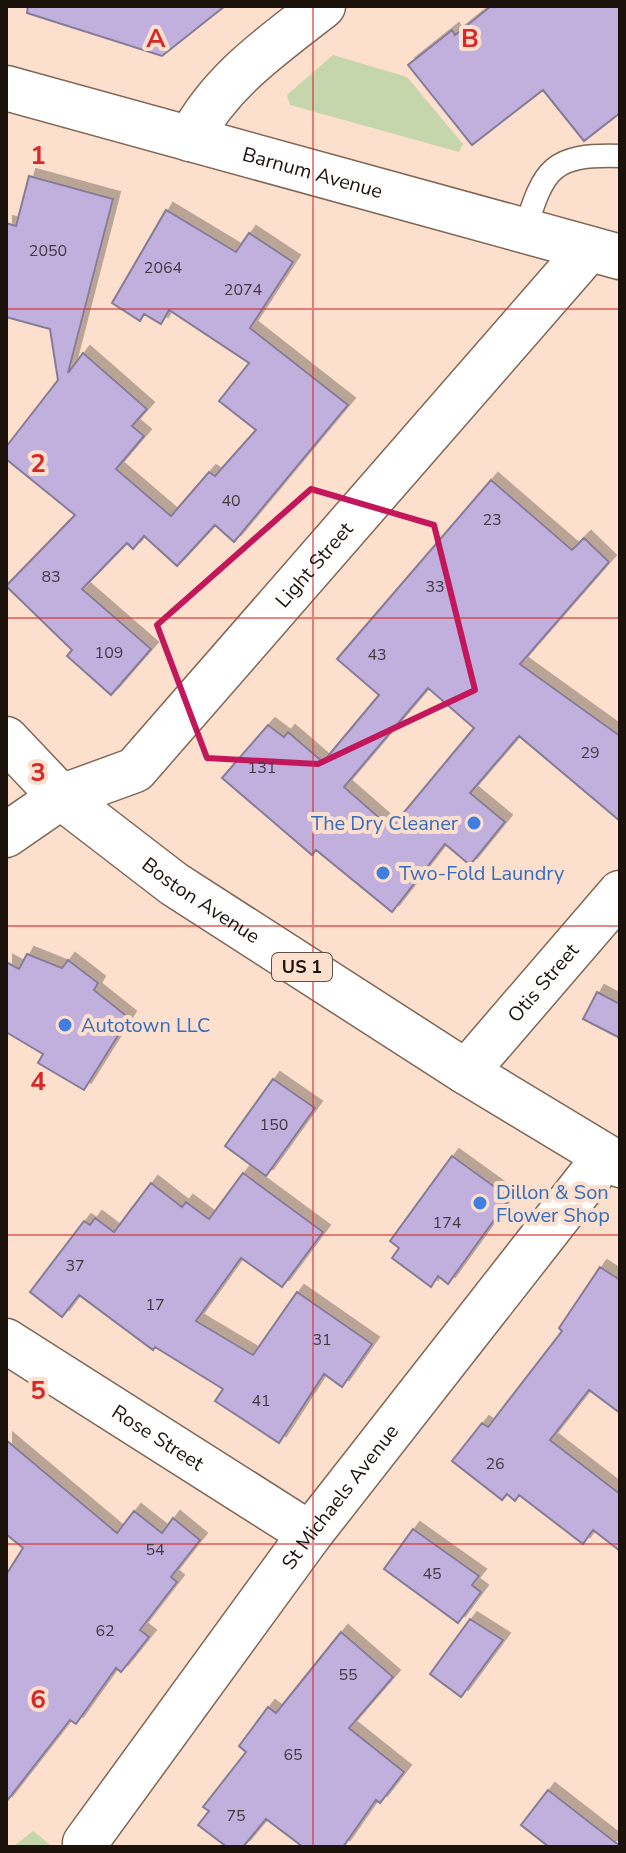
<svg xmlns="http://www.w3.org/2000/svg" width="626" height="1853" font-family="'Nunito Sans',sans-serif">
	<style>
		.green { fill: #c5d5ac }
		.building { fill: #c1afde; stroke: #867c96; stroke-width: 2; fill-rule: evenodd; filter: url(#shadow) }
		.lines { fill: none; stroke-linecap: round; stroke-linejoin: round }
		.lane-casing { stroke: #7f6655; stroke-width: 25 }
		.street-casing { stroke: #7f6655; stroke-width: 47 }
		.secondary-casing { stroke: #7f6655; stroke-width: 47 }
		.primary-casing { stroke: #7f6655; stroke-width: 47 }
		.lane { stroke: #fff; stroke-width: 22 }
		.street { stroke: #fff; stroke-width: 44 }
		.secondary { stroke: #fff; stroke-width: 44 }
		.primary { stroke: #fff; stroke-width: 44 }
		.marked { fill: none; stroke: #c2185b; stroke-width: 6; stroke-linejoin: round }
		.grid { fill: none; stroke: #d62828; stroke-width: 2; stroke-opacity: 0.55 }
		.shop-dot { fill: #3f7fe0; stroke: #fcdfcc; stroke-width: 3 }
		.labels { text-anchor: middle; dominant-baseline: central; stroke-width: 8; stroke-linejoin: round; paint-order: stroke }
		.number-label { font-size: 16px; fill: #453940 }
		.shield { fill: #fcdfcc; stroke: #5f5046; stroke-width: 2 }
		.shield-label { font-size: 18px; font-weight: bold; fill: #1c120c }
		.street-label { font-size: 20px; fill: #1c120c; stroke: #fcdfcc }
		.shop-label { font-size: 20px; fill: #366cbe; stroke: #fcdfcc; text-anchor: start }
		.grid-label { font-size: 26px; text-anchor: middle; font-weight: bold; fill: #d62828; stroke: #fcdfcc; stroke-width: 8; stroke-linejoin: round; paint-order: stroke }
	</style>
	<defs>
		<filter id="shadow"><feDropShadow dx="7" dy="-7" stdDeviation="0" flood-color="#0004"/></filter>
	</defs>
	<rect width="100%" height="100%" fill="#fcdfcc"/>
	<!-- green -->
	<path class="green" d="M333,55l74,22 56,67 -4,8 -169,-47 -3,-10z
		M33,1831l20,16h-40z"/>
	<!-- building -->
	<path class="building" d="M28,6h197l-63,50 -135,-43z
		M491,6h129v107l-36,28 -41,-51 -71,55 -64,-80 44,-35 3,5z
		M29,176l84,23 -45,174 15,-20 64,56 -15,17 12,10 -28,33 55,47 38,-44 6,4 41,-46 -37,-29 30,-38 -80,-53 -8,14 -17,-10 -4,7 -28,-18 54,-93 70,42 13,-19 44,29 -43,66 98,77 -114,137 -19,-17 -38,41 -33,-30 -11,13 -6,-6 -45,46 69,60 -40,46 -44,-39 5,-6 -66,-64 69,-71 -69,-56v-12l52,-67 -8,-51 -44,-12v-94l10,3z
		M491,480l81,70 12,-12 25,24 -89,102 100,72v85l-101,-85 -49,57 35,29 -35,43 -25,-21 -53,68 -76,-62 -4,5 -90,-77 46,-53 16,12 4,-5 35,30 56,-67 -42,-36zM428,688l46,40 -83,100 -47,-41z
		M27,954l35,14 6,-8 30,23 -4,7 35,28 -45,72 -46,-27 5,-9 -37,-22v-70l13,7z
		M597,992l23,12v34l-37,-19z
		M273,1079l42,29 -49,68 -41,-30z
		M452,1156l58,42 -62,86 -10,-8 -7,11 -39,-29 7,-10 -9,-7z
		M243,1173l80,59 -41,55 -41,-29 -45,63 57,34 44,-63 75,52 -30,43 -18,-13 -45,69 -64,-42 8,-12 -68,-42 -2,3 -74,-55 -17,22 -32,-25 54,-71 6,4 5,-7 19,14 37,-49 31,24 4,-5 23,17z
		M600,1267l20,13v133l-31,-23 -39,50 70,54v57l-27,-21 -10,14 -64,-49 -4,6 -8,-7 -5,6 -50,-39 30,-38 6,4 74,-96 -3,-3z
		M6,1440l111,93 17,-22 28,22 11,-15 27,22 -29,37 6,5 -37,48 9,7 -28,35 -5,-4 -40,56 -6,-4 -64,82v-227l17,-27 -17,-14z
		M413,1529l66,47 -7,9 9,7 -23,31 -74,-54z
		M470,1619l33,21 -42,57 -31,-23z
		M341,1632l52,45 -44,51 55,44 -24,31 -4,-3 -33,47h-40l-37,-28 -23,28h-16l-29,-22 11,-14 -6,-4 43,-55 -7,-6 29,-39 8,6z
		M548,1790l72,56v1h-71l-28,-22z"/>
	<g class="lines">
		<!-- lane casing -->
		<g class="lane-casing">
			<path id="lane" d="M525,230c19,-62 27,-76 95,-74"/>
		</g>
		<!-- street casing -->
		<g class="street-casing">
			<g id="street">
				<path d="M190,139c31,-59 82,-93 133,-133"/>
				<path id="s1" d="M6,835l55,-38 74,-27 454,-521"/>
				<path id="s2" d="M466,1072l154,-179"/>
				<path id="s3" d="M6,1341l304,193"/>
				<path id="s4" d="M85,1843l225,-309 295,-377"/>
			</g>
		</g>
		<!-- secondary casing -->
		<g class="secondary-casing">
			<g id="secondary">
				<path id="s5" d="M6,88l614,169"/>
			</g>
		</g>
		<!-- primary casing -->
		<g class="primary-casing">
			<g id="primary">
				<path id="s6" d="M6,739l55,58 113,87 292,188 154,93"/>
			</g>
		</g>
		<!-- lane -->
		<use href="#lane" class="lane"/>
		<!-- street -->
		<use href="#street" class="street"/>
		<!-- secondary -->
		<use href="#secondary" class="secondary"/>
		<!-- primary -->
		<use href="#primary" class="primary"/>
	</g>
	<!-- marked area -->
	<path class="marked" d="M311,489l123,36 41,165 -157,74 -111,-6 -50,-133z"/>
	<!-- grid -->
	<path class="grid" d="M313,6v1841M6,309h614M6,618h614M6,926h614M6,1235h614M6,1544h614"/>
	<!-- markers -->
	<g class="shop-dot">
		<circle cx="474" cy="823" r="8"/>
		<circle cx="383" cy="873" r="8"/>
		<circle cx="65" cy="1025" r="8"/>
		<circle cx="480" cy="1203" r="8"/>
	</g>
	<g class="labels">
		<!-- number labels -->
		<g class="number-label">
			<text x="48" y="251">2050</text>
			<text x="163" y="268">2064</text>
			<text x="243" y="290">2074</text>
			<text x="231" y="501">40</text>
			<text x="492" y="520">23</text>
			<text x="51" y="577">83</text>
			<text x="435" y="587">33</text>
			<text x="109" y="653">109</text>
			<text x="377" y="655">43</text>
			<text x="590" y="753">29</text>
			<text x="262" y="768">131</text>
			<text x="274" y="1125">150</text>
			<text x="447" y="1223">174</text>
			<text x="75" y="1266">37</text>
			<text x="155" y="1305">17</text>
			<text x="322" y="1340">31</text>
			<text x="261" y="1401">41</text>
			<text x="495" y="1464">26</text>
			<text x="155" y="1550">54</text>
			<text x="432" y="1574">45</text>
			<text x="105" y="1631">62</text>
			<text x="348" y="1675">55</text>
			<text x="293" y="1755">65</text>
			<text x="236" y="1816">75</text>
		</g>
		<!-- shield labels -->
		<rect class="shield" x="272" y="953" width="60" height="28" rx="6"/>
		<g class="shield-label">
			<text x="302" y="967">US 1</text>
		</g>
		<!-- street labels -->
		<g class="street-label">
			<text stroke="none"><textPath href="#s5" startOffset="318">Barnum Avenue</textPath></text>
			<text stroke="none"><textPath href="#s1" startOffset="418">Light Street</textPath></text>
			<text stroke="none"><textPath href="#s6" startOffset="254">Boston Avenue</textPath></text>
			<text stroke="none"><textPath href="#s2" startOffset="118">Otis Street</textPath></text>
			<text stroke="none"><textPath href="#s3" startOffset="180">Rose Street</textPath></text>
			<text stroke="none"><textPath href="#s4" startOffset="430">St Michaels Avenue</textPath></text>
		</g>
		<!-- shop labels -->
		<g class="shop-label">
			<text x="458" y="823" text-anchor="end">The Dry Cleaner</text>
			<text x="399" y="873">Two-Fold Laundry</text>
			<text x="81" y="1025">Autotown LLC</text>
			<text x="496" y="1192">Dillon &amp; Son<tspan x="496" dy="23">Flower Shop</tspan></text>
		</g>
	</g>
	<g class="grid-label">
		<text x="156" y="47">A</text>
		<text x="470" y="47">B</text>
		<text x="38" y="164">1</text>
		<text x="38" y="472">2</text>
		<text x="38" y="781">3</text>
		<text x="38" y="1090">4</text>
		<text x="38" y="1399">5</text>
		<text x="38" y="1708">6</text>
	</g>
	<!-- border -->
	<rect width="626" height="1853" fill="none" stroke="#1c120c" stroke-width="16"/>
</svg>
